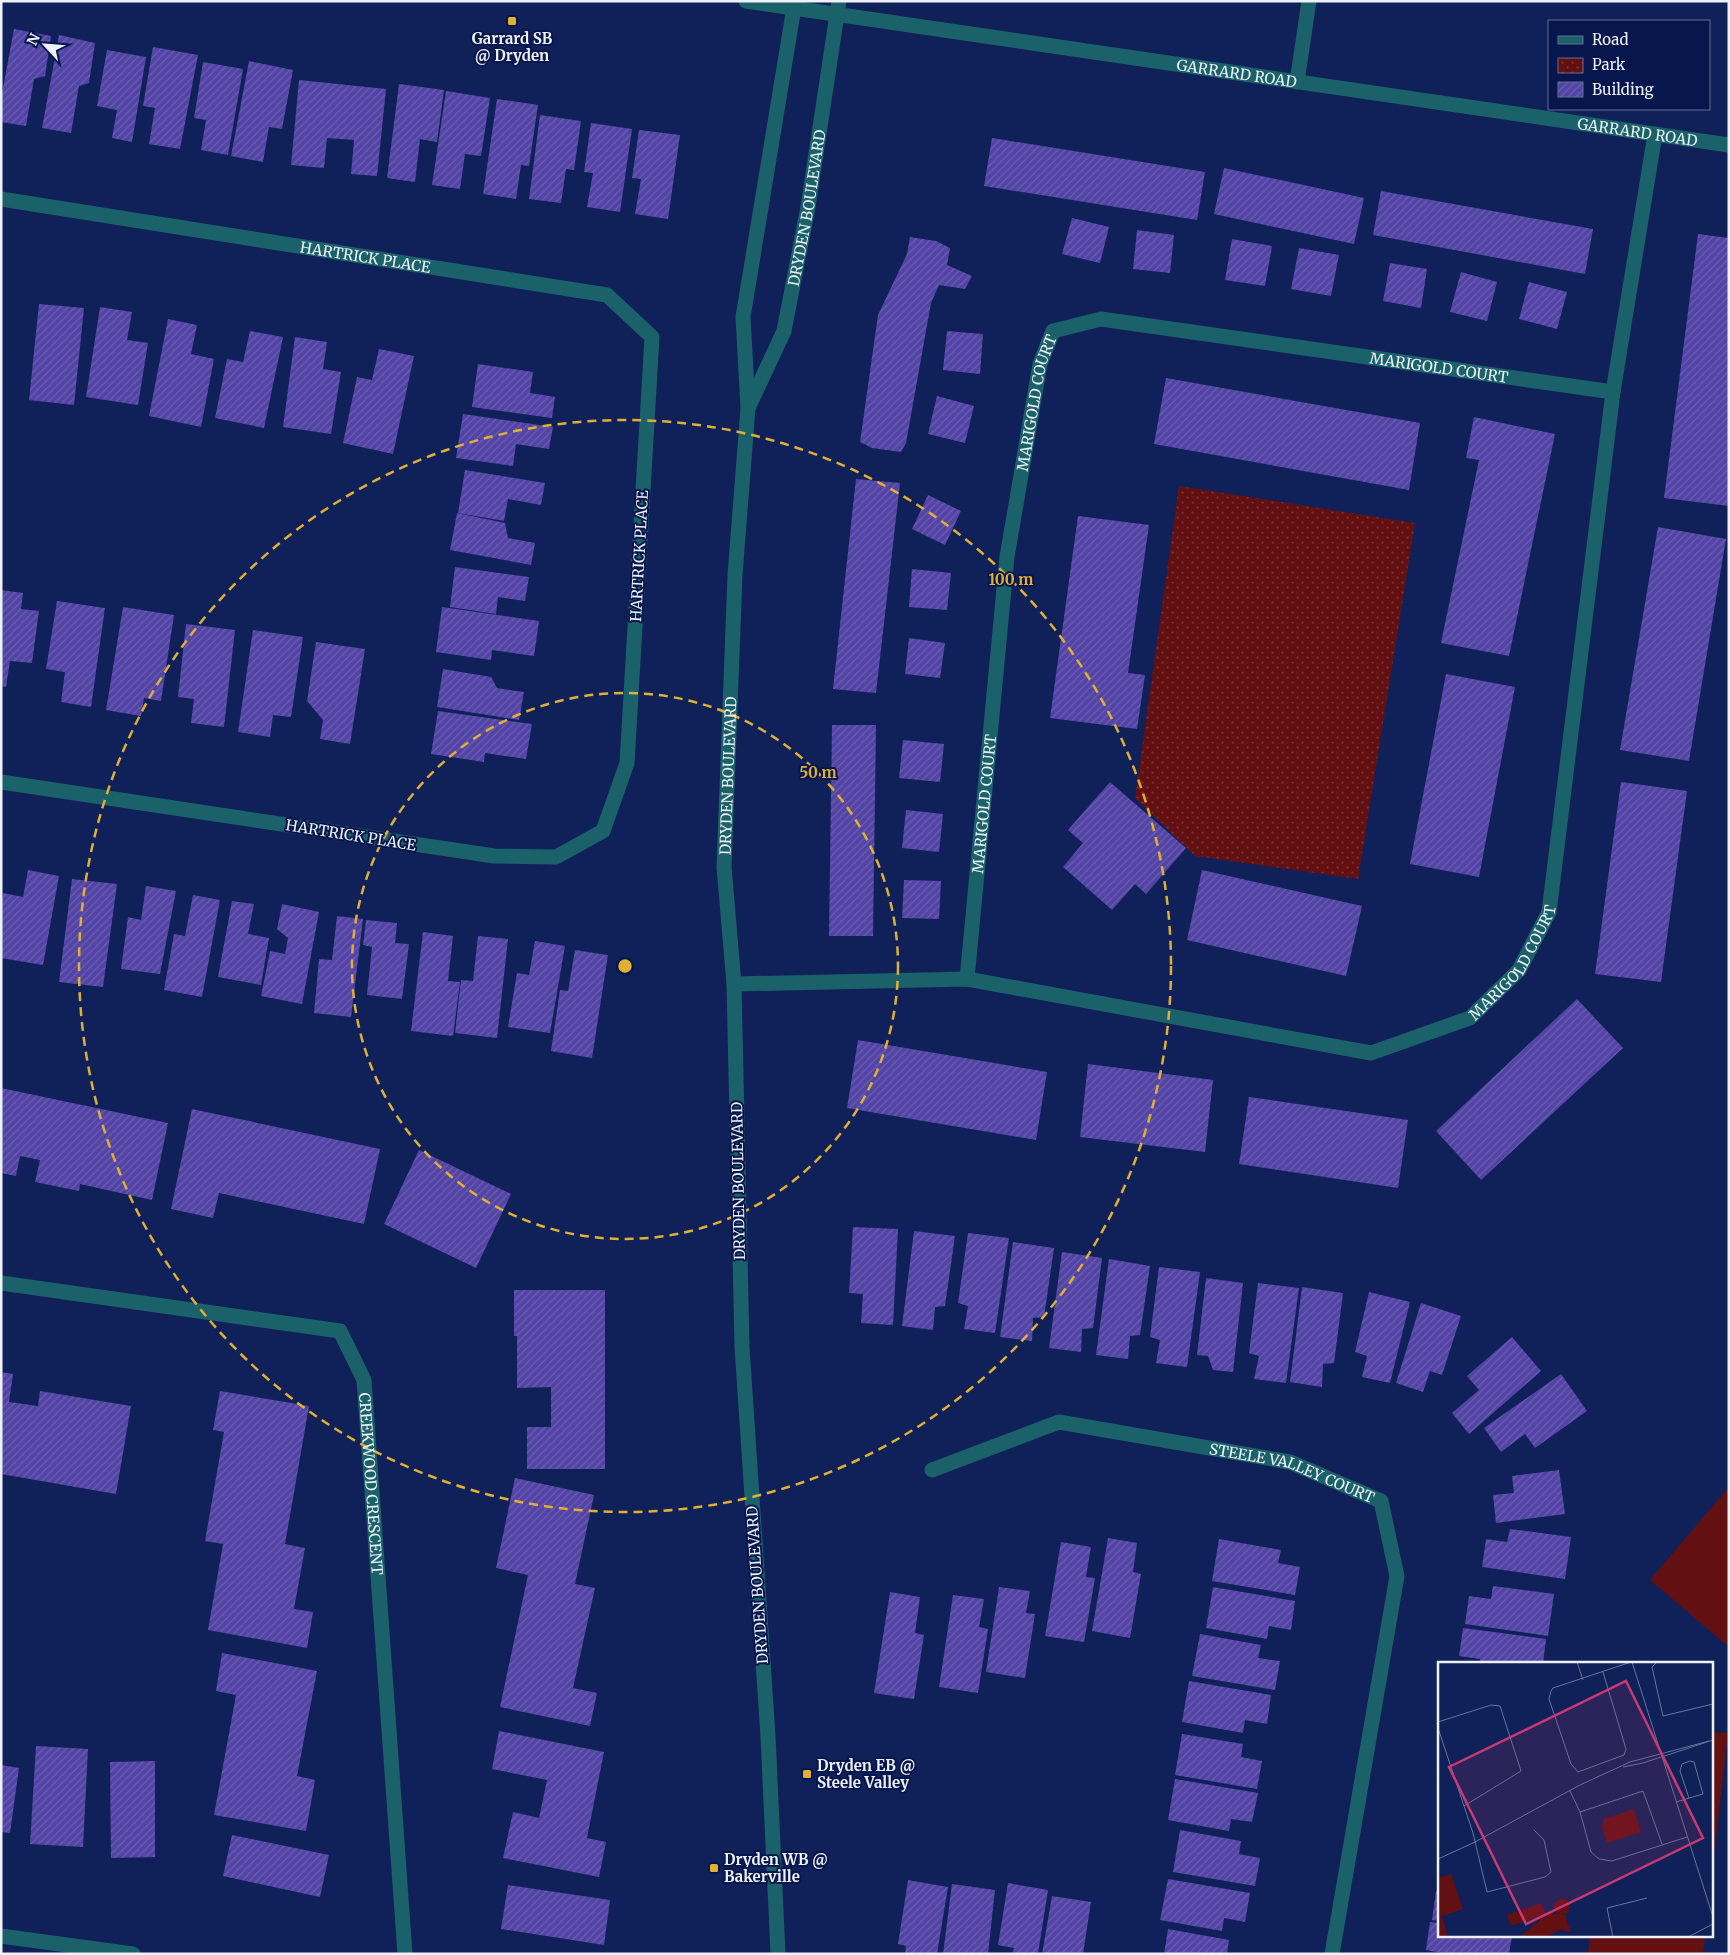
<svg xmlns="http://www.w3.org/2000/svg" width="1730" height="1955" font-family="Merriweather,serif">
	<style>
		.grass { fill: #631012 }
		.park { fill: url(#park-dots) }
		.building { fill: url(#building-hatch) }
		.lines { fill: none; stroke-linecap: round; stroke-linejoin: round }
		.minor { stroke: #1a6169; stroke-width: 15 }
		.ring { fill: none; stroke: #e0af34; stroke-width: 2.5; stroke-dasharray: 9 6 }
		.poi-dot { fill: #e0af34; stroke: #07164c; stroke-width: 2 }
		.labels { text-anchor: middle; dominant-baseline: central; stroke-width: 4; stroke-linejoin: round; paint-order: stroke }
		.poi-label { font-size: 15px; font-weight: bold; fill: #eef1f8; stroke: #07164c; text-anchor: start }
		.street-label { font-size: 15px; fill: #eef1f8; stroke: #07164c }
		.inset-road { fill: none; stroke: #687498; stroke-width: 1 }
		.view { fill: #c93973; fill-opacity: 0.15; stroke: #c93973; stroke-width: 2.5 }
		.inset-edge { fill: none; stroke: #eef1f8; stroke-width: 2.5 }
		.centre { fill: #e0af34; stroke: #07164c; stroke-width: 2.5 }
		.ring-label { font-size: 15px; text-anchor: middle; font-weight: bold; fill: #e0af34; stroke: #07164c; stroke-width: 4; stroke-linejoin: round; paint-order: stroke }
	</style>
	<defs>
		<pattern id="park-dots" width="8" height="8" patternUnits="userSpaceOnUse" patternTransform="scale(1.25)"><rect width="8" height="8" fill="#631012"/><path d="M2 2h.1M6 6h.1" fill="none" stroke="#7a3335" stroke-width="1.8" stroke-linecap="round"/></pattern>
		<pattern id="building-hatch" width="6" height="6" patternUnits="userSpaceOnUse" patternTransform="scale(1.25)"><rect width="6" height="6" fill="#5243a5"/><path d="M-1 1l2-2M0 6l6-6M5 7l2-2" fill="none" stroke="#6b5fb2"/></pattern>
	</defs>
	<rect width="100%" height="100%" fill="#0f2158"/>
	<!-- grass -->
	<path class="grass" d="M1729,1487v160l-79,-67z
		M1711,1732l17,1 -17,148z
		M1590,1936h115l-2,18h-115z"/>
	<!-- park -->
	<path class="park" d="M1179,486l236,37 -57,356 -163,-23 -60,-58z"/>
	<!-- building -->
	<path class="building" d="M14,29l37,7 -6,40 -11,3 -8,47 -25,-4v-23z
		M59,35l36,8 -6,40 -10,3 -8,47 -29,-5z
		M153,47l45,8 -18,94 -31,-5 6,-36 -12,-2z
		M107,50l39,7 -14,85 -20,-4 5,-28 -20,-4z
		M249,61l44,9 -11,59 -13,-2 -6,35 -32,-6z
		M203,62l40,7 -15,86 -27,-5 5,-30 -12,-2z
		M299,80l87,9 -9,87 -26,-2 3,-34 -27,-2 -3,30 -33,-3z
		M399,84l45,6 -7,52 -17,-3 -5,43 -28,-4z
		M446,91l44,7 -9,58 -16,-2 -5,35 -28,-4z
		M497,99l41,6 -9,61 -8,-1 -5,34 -33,-5z
		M540,115l41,6 -7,49 -8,-1 -5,34 -32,-4z
		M591,123l41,6 -12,83 -33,-5 6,-34 -9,-1z
		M639,130l41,5 -12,84 -33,-5 6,-35 -9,-1z
		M992,138l213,34 -8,48 -213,-34z
		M1224,168l140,30 -10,46 -140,-30z
		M1381,191l212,38 -8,45 -212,-39z
		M1072,218l37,9 -9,36 -38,-9z
		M1137,230l37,5 -4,38 -37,-4z
		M1698,234l31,4v268l-65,-8z
		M910,237l26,4 14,7 -3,17 25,11 -7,13 -26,-4 -8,18 -25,140 -5,9 -29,-4 -12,-6 18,-127 29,-61z
		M1232,239l40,7 -7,40 -40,-6z
		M1299,248l40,7 -8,41 -40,-7z
		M1390,263l37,6 -6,39 -38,-7z
		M1461,272l36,10 -10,39 -37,-9z
		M1529,282l38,10 -10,37 -38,-10z
		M39,304l45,4 -10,97 -45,-5z
		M100,307l32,5 -5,28 21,3 -10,62 -52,-8z
		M168,319l29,6 -6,29 23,5 -13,68 -52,-11z
		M250,331l33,6 -19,91 -49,-10 12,-59 16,3z
		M947,331l36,3 -3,40 -37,-4z
		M295,337l32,5 -4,27 18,3 -10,62 -48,-7z
		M379,349l35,7 -21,98 -50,-11 14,-66 15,3z
		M478,364l55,8 -3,21 25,4 -3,21 -80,-11z
		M1166,378l254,45 -11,67 -255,-46z
		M937,396l37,10 -9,37 -37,-9z
		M463,414l90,13 -4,22 -33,-5 -3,22 -57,-8z
		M1474,417l81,17 -46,222 -68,-13 38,-183 -13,-2z
		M465,470l80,13 -4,22 -33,-6 -4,22 -46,-8z
		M856,479l44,4 -24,210 -43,-4z
		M928,495l33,16 -16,34 -33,-16z
		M457,513l48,10 3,15 27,5 -4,22 -81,-15z
		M1078,516l71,9 -21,148 17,2 -8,54 -87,-11z
		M1658,527l68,12 -37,222 -69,-11z
		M455,567l74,10 -4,24 -27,-4 -2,17 -46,-7z
		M912,569l39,4 -4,37 -38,-3z
		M1,590l22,3 -2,16 18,2 -7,52 -22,-2 -4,26 -5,-1z
		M57,601l48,7 -14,99 -30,-5 4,-30 -19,-3z
		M123,607l51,8 -13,86 -17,-3 -3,18 -35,-6z
		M442,607l97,14 -5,35 -42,-6 -1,10 -55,-8z
		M186,624l49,6 -11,97 -33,-4 3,-24 -16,-2z
		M253,630l50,7 -12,80 -18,-2 -3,22 -32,-5z
		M909,638l36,5 -5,35 -35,-4z
		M316,642l49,7 -15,95 -30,-5 3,-19 -16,-19z
		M443,669l48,8 6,11 27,4 -5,28 -82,-13z
		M1446,674l69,13 -36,190 -69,-13z
		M438,711l94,13 -6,35 -41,-6 -1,9 -53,-8z
		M832,725h44l-3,211h-44z
		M903,740l41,4 -4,38 -41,-4z
		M1110,782l76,66 -40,46 -11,-10 -23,26 -49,-43 20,-24 -15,-13z
		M1621,782l66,9 -26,191 -66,-8z
		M906,810l37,4 -4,38 -37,-4z
		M28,870l31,6 -16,89 -42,-7v-52l2,-13 20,4z
		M1202,870l160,36 -16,70 -159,-36z
		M72,879l45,5 -14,103 -44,-5z
		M904,880l37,1 -2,38 -37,-1z
		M146,886l30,5 -16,83 -39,-5 7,-52 13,3z
		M193,895l27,5 -18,97 -38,-7 10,-56 11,2z
		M232,901l22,3 -6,30 21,4 -8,47 -43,-8z
		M282,904l37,8 -17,92 -41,-8 9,-45 15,3 3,-16 -11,-9z
		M337,916l26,3 -12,98 -37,-4 5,-54 13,1z
		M366,920l31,3 -2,20 14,1 -7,55 -35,-4 5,-48 -9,-2z
		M423,932l30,4 -5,45 12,1 -7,54 -42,-5z
		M478,936l30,3 -11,99 -42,-5 6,-53 12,1z
		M535,941l30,5 -15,87 -42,-6 9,-54 12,2z
		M575,950l33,5 -16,103 -41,-7 9,-61 8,1z
		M1577,999l46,49 -142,132 -45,-49z
		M858,1040l189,32 -11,68 -189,-32z
		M1088,1064l125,16 -8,72 -125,-15z
		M1,1088l167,35 -16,77 -72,-16 -1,7 -44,-9 5,-22 -20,-4 -4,20 -15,-3z
		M1249,1097l159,23 -10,68 -159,-24z
		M192,1109l188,40 -16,75 -145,-31 -6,25 -42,-9z
		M419,1150l92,44 -35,74 -92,-44z
		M853,1227l45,2 -5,96 -32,-2 2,-29 -14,-1z
		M914,1231l41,5 -10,70 -10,1 -2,23 -31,-4z
		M968,1233l41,5 -14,95 -31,-4 4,-23 -10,-3z
		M1013,1242l41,6 -10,69 -11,1 -1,23 -32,-4z
		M1062,1252l40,6 -9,70 -11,1 -1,23 -32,-4z
		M1109,1259l41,7 -10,69 -10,1 -2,23 -32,-4z
		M1159,1267l41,5 -13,95 -31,-4 4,-23 -10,-3z
		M1206,1278l37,5 -10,89 -20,-2 -5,-14 -11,-1z
		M1258,1283l41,5 -13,95 -32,-4 5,-23 -10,-3z
		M1302,1287l41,6 -9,70 -11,1 -1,23 -32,-5z
		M514,1290h91v179h-78v-42h24v-40l-34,1v-52h-3z
		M1369,1292l41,10 -20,81 -28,-6 5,-21 -12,-4z
		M1421,1303l40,13 -19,59 -12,-4 -7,21 -27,-9z
		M1512,1337l29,34 -72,63 -17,-21 27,-23 -12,-14z
		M1,1372l12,2 -4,28 29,4 2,-15 91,15 -15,88 -115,-20z
		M1561,1374l26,37 -52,37 -10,-14 -24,18 -17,-24z
		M220,1391l89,15 -24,138 20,4 -11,61 19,3 -6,36 -99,-18 15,-86 -18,-3 19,-109 -11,-2z
		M1559,1470l6,44 -69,9 -3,-28 21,-2 -2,-17z
		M515,1478l79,17 -19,89 20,4 -22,100 24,5 -7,33 -90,-19 28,-132 -32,-7z
		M1510,1529l61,8 -6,42 -83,-12 4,-28 21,3z
		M1108,1538l29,5 -4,29 8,2 -11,64 -38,-7z
		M1219,1539l62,11 -3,13 22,4 -5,28 -83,-14z
		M1061,1542l30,5 -5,30 9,1 -11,64 -39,-6z
		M1493,1586l61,8 -6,42 -83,-12 4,-28 22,3z
		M999,1587l31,4 -4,22 9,1 -10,64 -39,-6z
		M1213,1587l82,14 -4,29 -22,-4 -2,13 -61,-11z
		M890,1592l30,5 -5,36 9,2 -10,64 -40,-6z
		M953,1595l31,4 -5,28 9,2 -10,64 -39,-6z
		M1463,1628l83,11 -3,25h-63v-5l-21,-3z
		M1200,1634l61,11 -3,13 22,3 -5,29 -83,-14z
		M222,1653l95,18 -20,105 18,4 -9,51 -92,-16 22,-120 -20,-4z
		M1189,1681l82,14 -4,29 -22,-4 -2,13 -61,-11z
		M499,1731l105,21 -17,86 19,4 -7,35 -96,-19 10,-46 26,6 8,-38 -55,-11z
		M1182,1734l61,10 -2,13 21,4 -5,28 -82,-14z
		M36,1746l52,3 -5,98 -53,-3z
		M155,1761v96l-44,1 -1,-96z
		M1,1765l18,3 -9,65 -9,-1z
		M1175,1779l83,14 -6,29 -21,-3 -2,12 -61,-11z
		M1180,1830l61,11 -2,13 21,4 -5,28 -82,-14z
		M232,1835l97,20 -9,42 -97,-21z
		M1168,1879l82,14 -5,29 -21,-4 -2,13 -62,-11z
		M908,1880l40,7 -11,67h-32l1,-8 -8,-2z
		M1008,1883l40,7 -10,64h-26l2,-6 -16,-3z
		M952,1884l43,6 -7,64h-45z
		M508,1885l102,15 -6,45 -103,-16z
		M1436,1891h3v30l-7,-1z
		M1052,1896l39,6 -8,52h-41z
		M1430,1922l9,1v13h73l-3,18h-62l-21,-4z
		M1168,1929l61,11 -2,14h-63z"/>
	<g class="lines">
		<!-- minor -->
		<g class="minor">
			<path id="s1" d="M746,1l983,144"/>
			<path d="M1297,82l12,-81"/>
			<path id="s2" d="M1,199l606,96 45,42 -25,426 -24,68 -47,26 -62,-1 -493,-74"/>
			<path id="s3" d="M749,406l35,-75 24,-124 31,-206"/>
			<path id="s4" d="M967,979l40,-422 33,-193 13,-33 48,-12 512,73"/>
			<path id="s5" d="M734,984l233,-5 404,74 99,-35 49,-48 30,-58 64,-520 42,-258"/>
			<path id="s6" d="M1,1283l339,48 24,49 41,574"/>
			<path id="s7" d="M932,1470l127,-48 231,40 91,39 16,75 -65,378"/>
			<path d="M1,1936l132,18"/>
			<path id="s8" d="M778,1954l-10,-218 -26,-389 -8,-363 -10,-117 11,-292 13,-167 -5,-91 52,-316"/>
		</g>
	</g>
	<!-- distance rings -->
	<g class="ring">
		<circle cx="625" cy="966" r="273"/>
		<circle cx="625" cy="966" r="546"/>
	</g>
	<!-- markers -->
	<g class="poi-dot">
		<rect x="507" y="16" width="10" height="10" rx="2.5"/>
		<rect x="802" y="1769" width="10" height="10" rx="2.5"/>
		<rect x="709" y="1863" width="10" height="10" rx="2.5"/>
	</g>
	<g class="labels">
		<!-- poi labels -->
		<g class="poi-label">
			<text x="512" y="38" text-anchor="middle">Garrard SB<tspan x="512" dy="17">@ Dryden</tspan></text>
			<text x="817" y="1765">Dryden EB @<tspan x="817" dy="17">Steele Valley</tspan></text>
			<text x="724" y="1859">Dryden WB @<tspan x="724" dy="17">Bakerville</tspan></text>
		</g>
		<!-- street labels -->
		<g class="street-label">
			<text stroke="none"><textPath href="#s1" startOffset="496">GARRARD ROAD</textPath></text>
			<text stroke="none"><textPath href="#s1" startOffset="901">GARRARD ROAD</textPath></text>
			<text stroke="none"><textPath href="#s3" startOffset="208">DRYDEN BOULEVARD</textPath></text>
			<text stroke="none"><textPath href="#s2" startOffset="369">HARTRICK PLACE</textPath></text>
			<text stroke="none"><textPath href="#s4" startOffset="1046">MARIGOLD COURT</textPath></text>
			<text stroke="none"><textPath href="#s4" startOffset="581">MARIGOLD COURT</textPath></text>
			<text transform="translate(639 556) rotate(-87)">HARTRICK PLACE</text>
			<text stroke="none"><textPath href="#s8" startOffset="1180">DRYDEN BOULEVARD</textPath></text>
			<text stroke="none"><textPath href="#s4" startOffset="176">MARIGOLD COURT</textPath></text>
			<text transform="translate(351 835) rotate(9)">HARTRICK PLACE</text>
			<text stroke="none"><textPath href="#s5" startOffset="820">MARIGOLD COURT</textPath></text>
			<text transform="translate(738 1181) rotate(-91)">DRYDEN BOULEVARD</text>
			<text stroke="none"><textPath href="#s7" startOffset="375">STEELE VALLEY COURT</textPath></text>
			<text stroke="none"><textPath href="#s6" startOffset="501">CREEKWOOD CRESCENT</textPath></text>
			<text transform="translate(757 1585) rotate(-94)">DRYDEN BOULEVARD</text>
		</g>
	</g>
	<!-- overview -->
	<g transform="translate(1438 1662)">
		<rect width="275" height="275" fill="#0f2158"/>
		<path d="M13,212l12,35 -23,8 -2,-39zM116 245a8 8 0 1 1 16 0a8 8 0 1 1-16 0ZM103,241l5,11 -35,12 -4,-11z" fill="#631012"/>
		<path d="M196,147l7,23 -34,11 -5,-16 2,-8zM0,249l6,11 3,14 -9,1zM110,251l17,2 6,17 -11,-2 -14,7h-26z" fill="#631012"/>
		<path class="inset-road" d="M139,0l6,18M194,0l81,255M219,0l-5,5 11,49 50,-12M165,10l23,77 -2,6 -46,17 -7,-8 -22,-65 2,-8 2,-3 78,-26M0,60l53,-17 9,1 21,65 -57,35M0,66l35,105 14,59 58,-15 6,-5 -7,-32 -10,-10M185,105l20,-4 70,-23M132,129l10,21 11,40 8,7 13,2 75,-24M238,140l27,-8 -9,-32 -4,-1 -8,3 -2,7 9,27M142,150l63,-21 19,53M0,197l37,-17 105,-57 50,-23 79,-21M175,275l-6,-29 40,-10M250,275l25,-13"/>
		<path class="view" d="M188,19l77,157 -177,86 -77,-157z"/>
		<rect width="275" height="275" class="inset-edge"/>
	</g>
	<circle cx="625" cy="966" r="8" class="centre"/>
	<g class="ring-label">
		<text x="1011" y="585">100 m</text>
		<text x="818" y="778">50 m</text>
	</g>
	<!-- border -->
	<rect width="1730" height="1955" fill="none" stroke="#eef1f8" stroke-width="5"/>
	<!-- legend -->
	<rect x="1548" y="20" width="162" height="90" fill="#07164c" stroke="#636e91"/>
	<rect x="1558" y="36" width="25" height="8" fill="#1a6169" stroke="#636e91"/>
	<text x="1592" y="45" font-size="15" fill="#eef1f8">Road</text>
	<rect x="1558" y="58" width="25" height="15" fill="url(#park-dots)" stroke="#636e91"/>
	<text x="1592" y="70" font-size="15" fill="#eef1f8">Park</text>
	<rect x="1558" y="82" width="25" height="15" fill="url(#building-hatch)" stroke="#636e91"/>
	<text x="1592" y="95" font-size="15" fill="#eef1f8">Building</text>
	<!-- north arrow -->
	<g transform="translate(45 45) rotate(296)" stroke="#07164c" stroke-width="4" paint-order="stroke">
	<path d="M0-4L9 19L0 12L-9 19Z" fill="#eef1f8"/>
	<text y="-8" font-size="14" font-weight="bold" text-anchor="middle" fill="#eef1f8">N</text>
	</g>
</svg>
